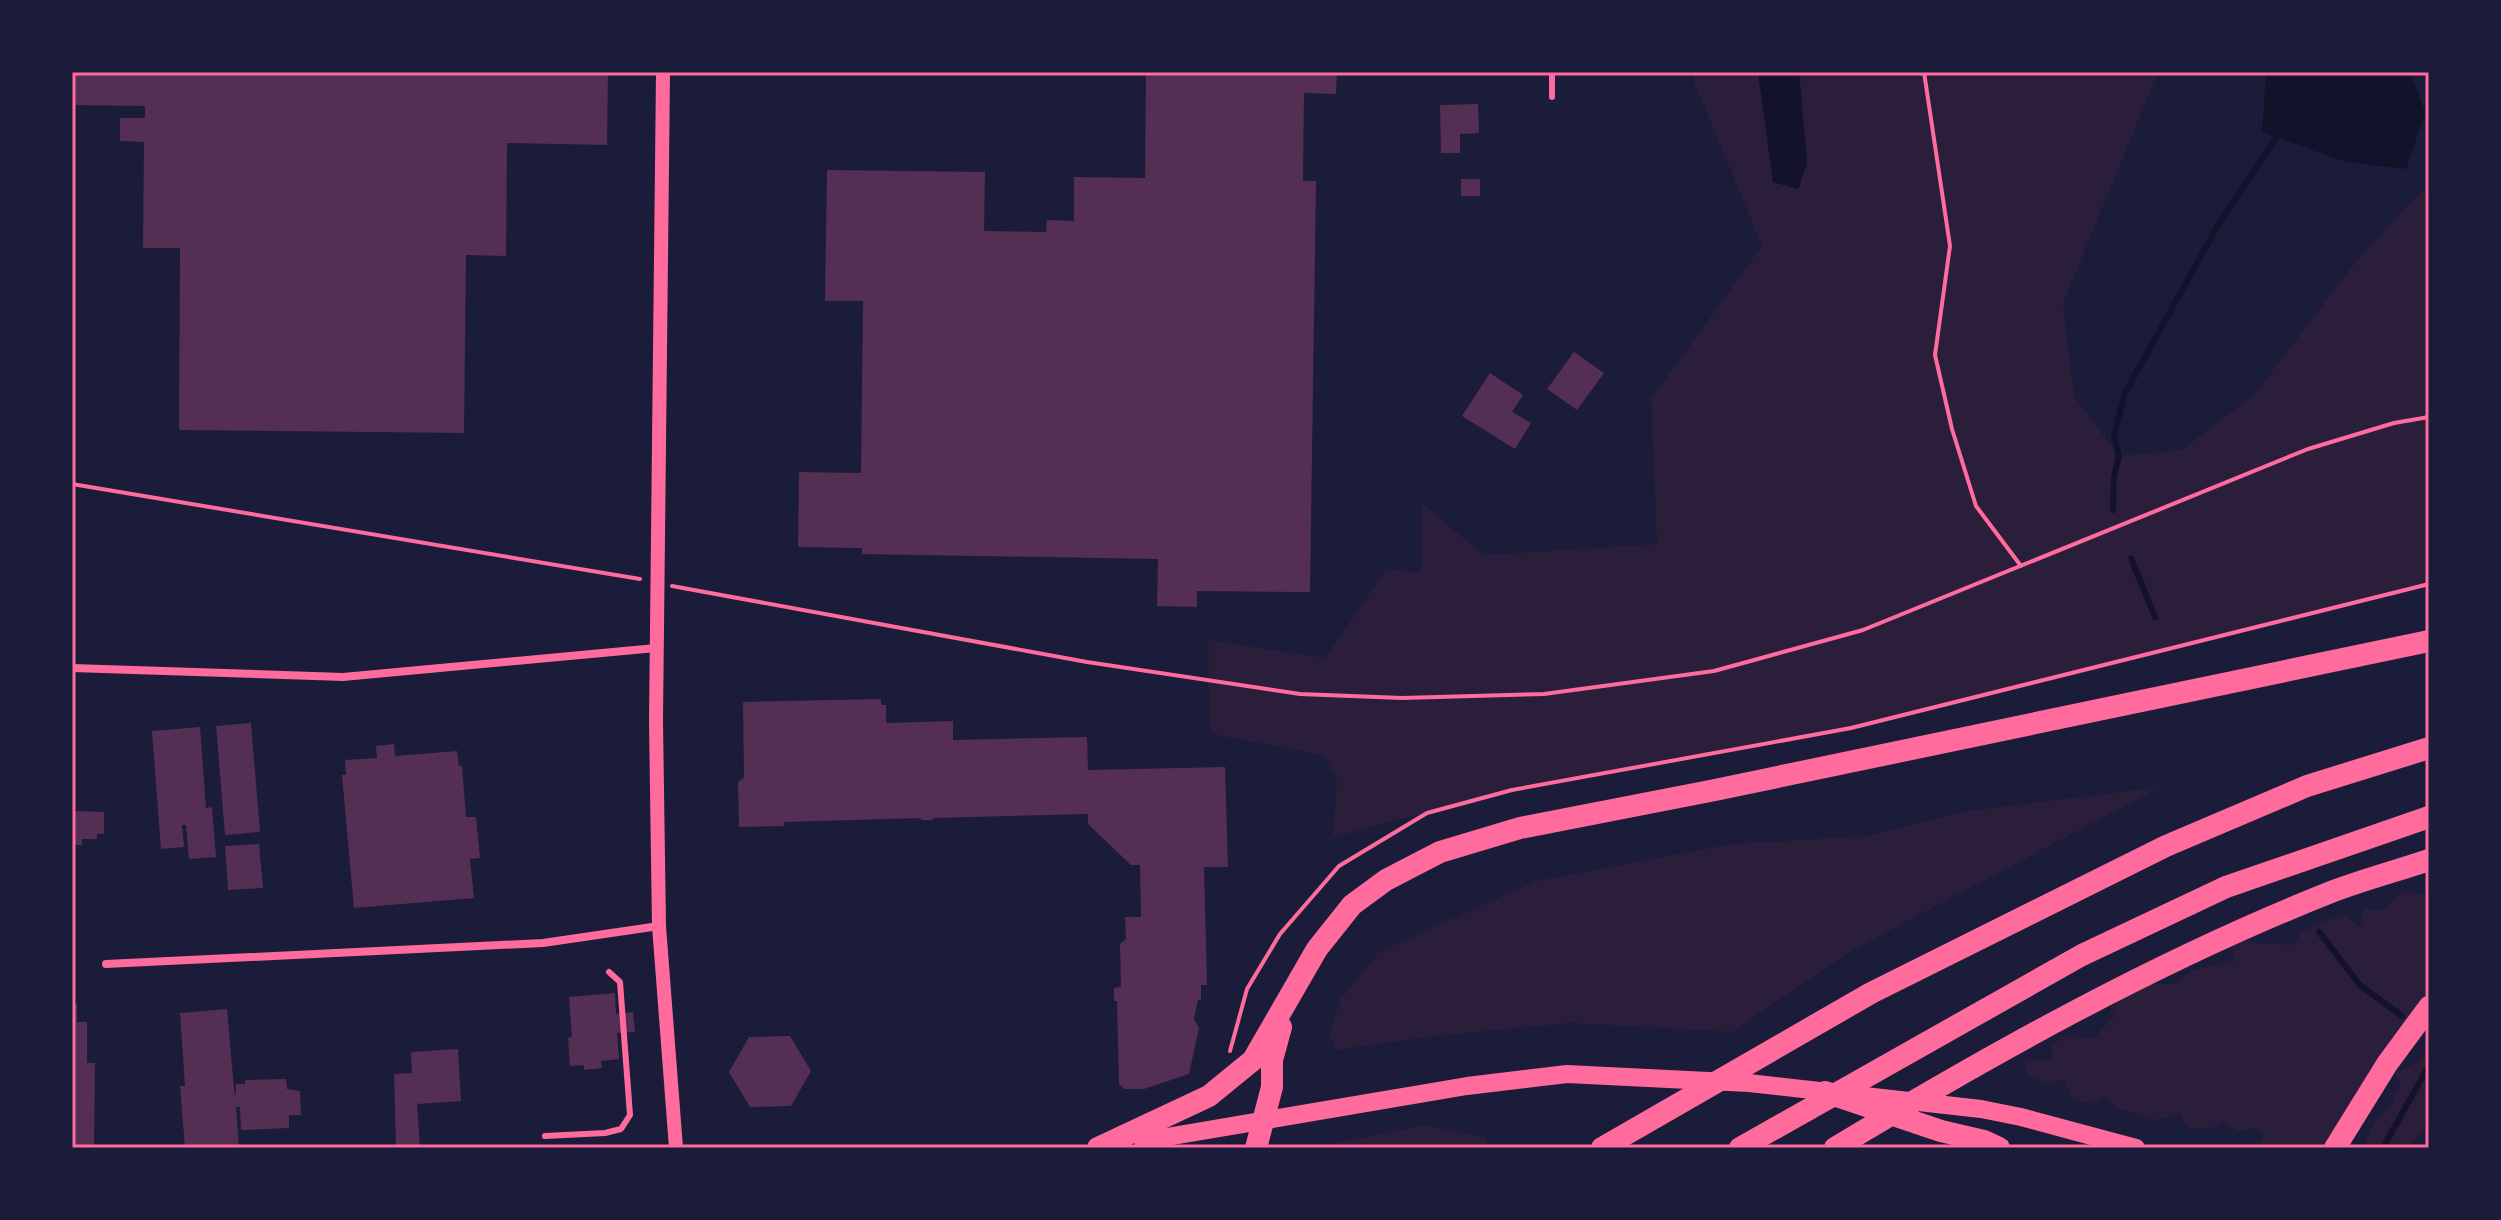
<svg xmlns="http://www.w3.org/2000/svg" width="2501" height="1220" font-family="Literata,serif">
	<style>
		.green { fill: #2a1e3b }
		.water { fill: #12122b }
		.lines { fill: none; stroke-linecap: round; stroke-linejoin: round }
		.stream { stroke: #12122b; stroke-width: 6 }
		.building { fill: #542f53 }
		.path { stroke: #ff6b9d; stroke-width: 4 }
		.service { stroke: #ff6b9d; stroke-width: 6 }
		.minor { stroke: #ff6b9d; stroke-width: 8 }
		.tertiary { stroke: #ff6b9d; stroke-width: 14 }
		.primary { stroke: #ff6b9d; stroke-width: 18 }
		.motorway { stroke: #ff6b9d; stroke-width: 22 }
		.neatline { fill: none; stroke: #ff6b9d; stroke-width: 3 }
	</style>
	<rect width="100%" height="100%" fill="#1b1b3a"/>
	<!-- green -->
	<path class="green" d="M1694,72h64l15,110 34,-18 -8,-92h359l-95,232 11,92 45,60 63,-6 73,-56 102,-134 72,-77v401l-578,144 -339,62 -179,47 4,-58 -14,-24 -106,-20 -8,-10 -1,-85 117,18 61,-88 35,2 1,-69 62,52 173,-11 -6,-145 111,-153 -68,-164z
		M2161,787l-310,164 -119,81 -162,-9 -135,13 -99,14 -7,-16 12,-36 38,-46 157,-71 195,-37 136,-8 100,-25z
		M2402,891l27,4v97l-43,56 -64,100h-65l8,-15 -9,-5 -18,3 -15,-9 -13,7 -22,-1 -8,-13 -23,5 -40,-12 -13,-12 -11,8 -21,-5 -8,-19 -16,4 -19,-8 -5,-17 29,1 -1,-13 10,-11 32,2 20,-22 -3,-9 21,-17 22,-6h22l17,-14 42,-9 -3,-14 8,-8 17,4 37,2 7,-13 42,-18 17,13 4,-19 19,3z
		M2429,1047v75l-20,26h-46l14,-30 15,-13 2,-9 7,-9 -6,-14 23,-11z
		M1426,1125l59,13 4,10h-181z"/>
	<!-- water -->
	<path class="water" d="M1758,72h41l8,92 -9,25 -25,-7z
		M2273,72h137l15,40 -19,57 -60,-7 -84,-30 4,-55z"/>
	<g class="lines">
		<!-- stream -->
		<path class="stream" d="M2113,510l1,-33 5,-21 -5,-21 11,-42 92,-166 63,-95
			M2131,558l24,59
			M2319,932l41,53 42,31
			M2383,1148l46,-83v-26"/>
	</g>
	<!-- building -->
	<path class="building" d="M72,72h536l-1,73 -100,-2 -1,113 -40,-1 -2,178 -285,-3 1,-182h-37l1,-106 -24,-1v-23h25v-12l-73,-1z
		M1146,72h191l-1,22 -32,-1 -1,88h13l-6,411 -113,-1v16l-40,-1 1,-47 -296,-5v-6l-64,-1 1,-75 62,1 2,-172h-38l2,-131 158,2 -1,59 62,1 1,-12 27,1v-44l71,1z
		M1478,104l1,29 -19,1v19h-19l-1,-48z
		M1461,179h19v17h-19z
		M1574,352l30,21 -27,37 -30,-21z
		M1490,373l33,22 -11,17 19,11 -16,26 -53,-33z
		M881,699v6h5v18l67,-2v19l134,-3 1,33 137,-3 3,100h-24l3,118h-6v15h-3l-4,19 5,9 -10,46 -45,15h-20l-5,-5 -2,-83h-3v-13l7,-1 -1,-43 6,-5 -1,-22h16l-1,-52h-9l-43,-41v-10l-155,4v2h-12v-2l-137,4v4l-45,1 -1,-45 6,-4 -1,-76z
		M251,723l9,109 -35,3 -9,-109z
		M200,727l6,81 6,-1 4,50 -27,2 -3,-34h-4l2,22 -23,2 -9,-118z
		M394,744l1,12 62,-5 2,15h3l4,51h10l4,41 -10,1 4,39 -120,10 -12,-133h4l-1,-15 32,-2 -1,-12z
		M72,811l32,1v22h-7v5h-15v6h-10z
		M259,844l4,44 -35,2 -3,-44z
		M615,993l1,21 17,-2 2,20 -18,1 2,26 -18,2 1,7 -18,2v-5l-14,1 -2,-28 4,-1 -3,-40z
		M72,1004h5v18h10v41h8l-1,85h-22z
		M227,1009l8,91 1,-16h9v-4l41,-1 1,10 13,2 1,24h-12v13l-48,2 -1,-23h-4l3,41h-54l-5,-62h5l-5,-73z
		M790,1036l21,35 -20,35 -41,1 -21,-35 20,-35z
		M458,1049l3,52 -44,3 3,44h-24l-2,-74 18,-1 -1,-21z"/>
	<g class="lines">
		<!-- path -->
		<path class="path" d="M1924,72l26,174 -15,109 17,74 24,77 45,60
			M72,484l568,95
			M672,586l415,76 213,32 102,4 142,-4 170,-23 149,-41 445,-181 86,-26 35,-6
			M1230,1051l17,-62 33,-55 59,-68 88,-53 85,-23 339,-62 578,-144"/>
		<!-- service -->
		<path class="service" d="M1552,72v25
			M545,1136l60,-3 16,-4 9,-14 -10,-133 -11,-10"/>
		<!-- minor -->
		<path class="minor" d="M72,668l271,9 313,-29
			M106,964l437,-21 116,-17"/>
		<!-- tertiary -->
		<path class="tertiary" d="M663,72l-7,649 3,205 17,222"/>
		<!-- primary -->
		<path class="primary" d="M1143,1141l324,-55 100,-12 182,9 232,26 40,8 115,31"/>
		<!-- motorway -->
		<path class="motorway" d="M1825,1092l116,39 43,10 15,7
			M1146,1141l16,7
			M1098,1148l111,-52 44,-36 64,-111 35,-44 34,-25 54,-28 80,-24 195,-38 714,-149
			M1256,1148l16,-61v-27l9,-33
			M1602,1148l269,-155 295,-147 141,-60 122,-38
			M1740,1148l342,-193 144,-68 203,-70
			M1835,1148c160,-96 322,-187 496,-256 32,-12 65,-21 98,-32
			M2335,1148l52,-84 42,-57"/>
	</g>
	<!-- border -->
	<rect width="2501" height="1220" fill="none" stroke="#1b1b3a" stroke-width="148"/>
	<rect x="74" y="74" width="2353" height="1072" class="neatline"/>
</svg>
